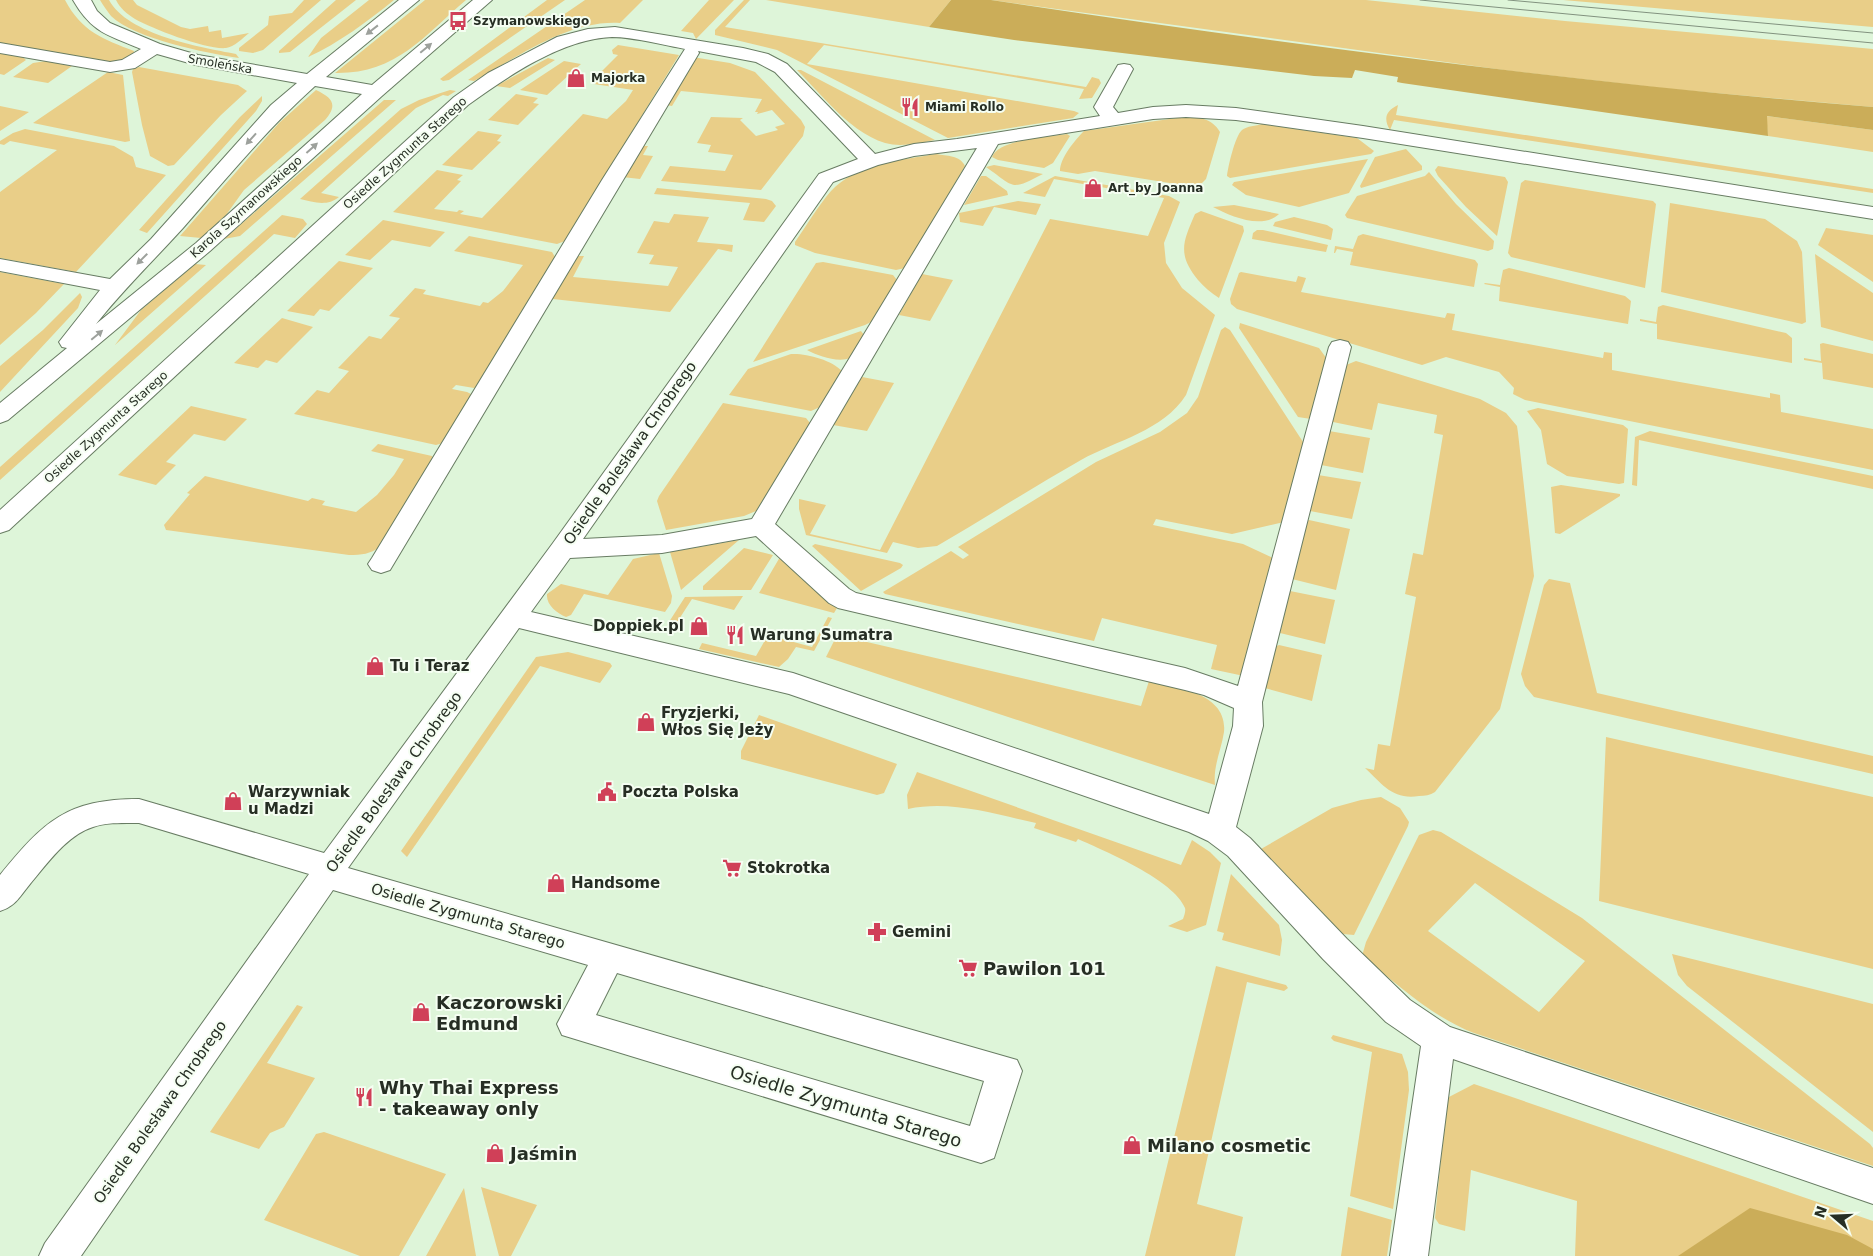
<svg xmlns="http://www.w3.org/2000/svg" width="1873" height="1256" font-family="'DejaVu Sans',sans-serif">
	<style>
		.green { fill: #e9ce88; fill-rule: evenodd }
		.forest { fill: #cbad59 }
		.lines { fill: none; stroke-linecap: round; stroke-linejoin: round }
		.minor-casing { stroke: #687c63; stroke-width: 2 }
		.minor { fill: #fff; fill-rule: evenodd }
		.tram { stroke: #82927f; stroke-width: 1 }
		.oneway { fill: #9da19c }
		.labels { text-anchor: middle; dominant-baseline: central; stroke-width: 4; stroke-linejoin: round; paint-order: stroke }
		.far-poi-label { font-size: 12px; font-weight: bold; fill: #262e24; stroke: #f5fef2; text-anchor: start }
		.far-street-label { font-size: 12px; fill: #262e24; stroke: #f5fef2 }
		.street-label { font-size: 15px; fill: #262e24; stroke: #f5fef2 }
		.poi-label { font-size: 15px; font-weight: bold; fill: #262e24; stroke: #f5fef2; text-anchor: start }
		.near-poi-label { font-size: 18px; font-weight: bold; fill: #262e24; stroke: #f5fef2; text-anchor: start }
		.near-street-label { font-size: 18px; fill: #262e24; stroke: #f5fef2 }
	</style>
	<rect width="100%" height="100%" fill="#def5d9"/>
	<!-- green -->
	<path class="green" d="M0,0h65c17,32 38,39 69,51l-1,4 -18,8 -115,-20z
		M100,0h9c19,35 91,47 127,54l3,4c-33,-5 -104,-19 -128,-42 -4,-5 -8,-11 -11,-16z
		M116,0h17l4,5 44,22 9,2 18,-3 1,6 12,-2 1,8 27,-5c-6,5 -15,14 -23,15 -19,2 -73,-19 -91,-29 -8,-5 -15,-11 -19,-19z
		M304,0h17l-58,50 -10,3 -14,-2v-3l29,-23 1,-9 23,-3z
		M336,0h20l-66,52 -11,1v-2z
		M369,0h25c-26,21 -55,43 -86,57l13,-19z
		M425,0h41c-43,37 -70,74 -131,73z
		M547,0h18l-116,80 -6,1 -3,-2z
		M585,0h58l-23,23c-52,-3 -102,34 -146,58l-6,-1z
		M709,0h25l-38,39 -3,-6 -12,-2z
		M744,0h6l-25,27 361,60 6,-10 7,2 2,4 -9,15 -13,1 5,-10 -260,-44 -17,19 267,47 5,2 -6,5 -125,20 -171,-88 -62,-15v-5z
		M766,0h185l-22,27z
		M991,0h375l199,21 308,28v58l-203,-18 -159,-18z
		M1563,0h310v27z
		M618,45l61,10 -114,186 -8,3 -164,-32 44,-42 26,5 -6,5 4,1 -27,28 23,3 2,-2 5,1 -4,3 22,4 101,-104 24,5 19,-18 7,-11 -39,-6 6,-7 -3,-1 21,-21 -5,-1 -1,-4z
		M0,53l23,4 3,3 -22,15 -4,-1z
		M692,57l38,6 25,9 46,48 4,7 -2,9 -42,54 -100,-9 9,-15 55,5 8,-16 -25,-3 3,-7 -14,-2 14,-26 32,1 -3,2 16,16 22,-6 -3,-3 10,-3 -13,-14 -15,4 1,-2h-3l7,-13 -81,-8 -9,15 -6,-1z
		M548,58l7,2 -45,28 -14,-2z
		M46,61l26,5 -24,17 -35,-6 20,-14z
		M564,61l17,3 -34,31 -27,-5z
		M139,67l99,18 9,6 -26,24 -47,50 -6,1 -18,-10 -8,-31 -10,-53 1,-3z
		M797,70h4l134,70c-11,2 -23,5 -35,5 -40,0 -76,-48 -103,-75z
		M108,72l15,3 7,66 -5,1 -92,-19z
		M316,90c17,8 22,15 9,30l-81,70 -18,25 -25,23 -21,-2 99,-113z
		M450,90l6,1 -8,5 -5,-1 -27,13 -95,85 18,4c-12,10 -26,5 -39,2l101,-90 18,-9z
		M516,94l22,4 -5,5 6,1 -21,21 -30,-5z
		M262,96v5l-6,10 -109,122 -8,-3 101,-113z
		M384,100h12l-156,136 -16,3z
		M1398,105l-2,10 477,74v4l-479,-73 -4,10c-7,-12 -4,-19 8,-25z
		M0,106l29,6 -29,19z
		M1766,116l107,14v22l-105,-16z
		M1184,117c14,0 28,1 36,15l-14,47 -7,7 -17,-1 -87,-14 -17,3 -18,-3c0,-13 15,-31 24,-40z
		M1262,124l95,14 17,13 -3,3 -141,24 -3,-2c1,-9 8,-40 15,-46 5,-4 14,-4 20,-6z
		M25,129l89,17 19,11 3,10 30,8 -90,97 -76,-14v-66l57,-42 -47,-9 -6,4 -4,-1v-3l13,-8z
		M478,131l24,4 -5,6 4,1 -29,28 -30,-5z
		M1067,134l3,2 -17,27 -9,5 -46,-8 -6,-3c7,-18 57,-20 75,-23z
		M641,146h7l-5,9 10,1 -13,23 -18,-2z
		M1406,149l16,17v4l-61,18 -1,-2 15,-29z
		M936,154c11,2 24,1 29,12l-60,102 -9,2 -81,-17 -20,-8v-3c12,-17 23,-36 36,-51 25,-27 71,-31 105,-37z
		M1368,159l-19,34 -50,14 -53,-12 -14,-10 2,-3z
		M994,165l49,9c-33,17 -27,14 -57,-7z
		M1438,166l67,11 3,5 -11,54 -31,-29 -28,-31 -3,-6z
		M1429,172l27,32 38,37 -1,8 -5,2 -141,-33 -2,-3 12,-19 68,-20z
		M981,176h5l21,15 1,4 -44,10z
		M1055,176l114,20 11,6 -16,41 2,20 16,25 33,27 -29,80c-23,36 -69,45 -105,65 -49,28 -96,58 -144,86l-19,2 -25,-6 -6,11 -81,-18 -7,-26v-10l27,6 -16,29 70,16 170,-331 98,17 16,-38 -110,-19 -9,18 -22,-4z
		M1525,180l128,21 3,3 -11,84 -134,-31 -3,-4 13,-70z
		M657,188l109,11 6,2 4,5 -12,16 -21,-2 7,-17 -96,-9z
		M1018,201l23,3 -5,11 -42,-8 -11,19 -23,-4 -1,-9z
		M1670,203l95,16 32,22 5,11 4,70 -4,2 -141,-32z
		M1234,205l45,9c-17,16 -49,2 -66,-7z
		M1201,211l42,15 1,5 -25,67c-8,-5 -15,-11 -21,-18 -21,-26 -15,-38 -3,-66z
		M674,214l35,3 -12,25 36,3 -1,7 -14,-3 -48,63 -117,-13v-4l24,-39h7l-11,21 95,9 10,-19 -29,-3 5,-9 -17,-2 17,-32 15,2z
		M282,215l21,4 4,5 -12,14 -21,-4 -274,246v-13z
		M1294,217l33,8 6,4 -2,11 -58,-14 2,-4z
		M383,220l62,12 -15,15 -38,-7 -22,20 -25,-5z
		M1826,228l47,7v47l-55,-37z
		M1257,230h6l65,15 -2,7 -74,-13 1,-6z
		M1363,234l112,26 3,4 -4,23 -124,-22 3,-13 -16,-3 -2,4h-1l1,-7 18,3 5,-13z
		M469,236l83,16 3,5 -77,129 -4,2 -18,-3 -4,4 15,3 6,3 -30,48 -7,2 -142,-31 23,-24 12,3 20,-22 -11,-3 31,-32 12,3 19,-21 -11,-2 26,-28 11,2 -3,4 57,12 3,-4 5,1 15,-12 20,-26 -69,-14z
		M1815,254l58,39v48l-52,-14z
		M339,261l34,7 -44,43 -9,-2 -6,7 -27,-5z
		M823,262l70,13 4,5 -24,41 -8,4 -112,37 63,-99z
		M195,264l11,1 -91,80 26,-35z
		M1509,268l116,28 6,5 -3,23 -129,-23 1,-14 -16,-3 1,-1 15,2 3,-15z
		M0,272l64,12 -28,29 -36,32z
		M1241,272l55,10 2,-6 8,2 -5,14 144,26 2,-5 8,1 -3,16 151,28 1,-6 8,1v17l158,28v-5l10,2 1,17 92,17v41l-348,-70 -12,-6 1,-6 -15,-16 -53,-15 -24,8 -185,-56 -6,-5 -1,-5 9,-26z
		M922,274l31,6 -23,41 -31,-6z
		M80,293l2,4 -4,11 -78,84v-26l43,-36z
		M1663,305l123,28 6,5v25l-135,-24v-15l-17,-3v-2l16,3 2,-15z
		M282,318l31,9 -36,36 -11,-3 -8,8 -24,-5z
		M1240,323l79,25 8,11 -16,60 -13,-2 -59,-89z
		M1225,327l5,3 75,115 -21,77 -52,12 -76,-15 -3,6 90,19 32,15 -31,117 -33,-7 6,-24 -115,-27 -8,23 -209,-47 -2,-2 68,-41 12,8 6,-4 -11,-8 138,-85 64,-30 27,-19 11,-16 23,-67z
		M861,331l3,4 -14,23c-12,5 -32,-2 -43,-8z
		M1823,343l50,11v34l-50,-9 -1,-16 -18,-3v-2l17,3 -1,-17z
		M791,354c15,-1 41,6 51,17l-22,36 -9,4 -82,-16 19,-26z
		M1356,361l124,38 26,14 11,13 1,7 16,143 -34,133 -65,83c-5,3 -10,4 -16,4 -26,4 -36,-11 -54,-28l9,2 4,-26 12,2 26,-149 -11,-3 8,-41 10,2 20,-120 -9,-2 3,-18 -59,-12 -6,27 -39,-8 -1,-1 14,-56z
		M862,377l32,6 -27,48 -34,-6z
		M723,403l83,15 4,5 -54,88 -12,5 -78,14 -9,-29 2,-5z
		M191,406l56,13 -22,22 -31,-7 -28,28 10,3 -20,20 -38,-10z
		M1538,408l85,17 5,4 -4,54 -5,1 -52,-8 -20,-12 -6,-34 -14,-19z
		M1329,431l41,7 -7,35 -42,-8z
		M1650,431l223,45v13l-234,-49 -2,46 -5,-1 3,-48z
		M378,444l54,12 2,4 -54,87c-10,7 -18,8 -31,8l-183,-25 -2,-5 26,-31 -3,-1 18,-17 103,25 4,-3 13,3 -3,4 34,7 21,-17 17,-20 10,-16 -33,-8z
		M1318,475l43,7 -9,37 -42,-8z
		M1561,485l59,9v2l-60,38 -5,-1 -4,-46z
		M1309,520l41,9 -14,61 -44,-11 14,-58z
		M739,540l-58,50 -11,-38z
		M815,544l85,19 3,2 -2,3 -40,23 -49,-45z
		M744,548l29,7 -22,35h-48v-4z
		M659,553l13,43 -1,7 -6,9 -81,-18 -13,21 -5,2c-9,-4 -20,-12 -19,-23l14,-10 47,11 25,-36z
		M780,557l57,51 -3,5 -75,-20z
		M1549,579l21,4 27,110 276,63v18l-339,-77 -9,-11 -4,-12 23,-89z
		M1290,591l45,9 -10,44 -45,-11z
		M743,596l-9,14 -42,-11 -18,28 -7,-2 18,-28z
		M828,617l4,1 -18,33 -18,-4 -8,12 -9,8 -80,-18 3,-6 54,13 12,-21 44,12z
		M837,635l304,71 8,-25c27,6 79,12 75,51 -3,19 -11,34 -9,53l-389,-128z
		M1279,645l43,10 -10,46 -47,-13 10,-41z
		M568,652l42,11 2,3 -12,17 -60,-17 -133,191 -6,-6 135,-194z
		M759,715l138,49 -13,29 -7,2 -136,-36v-8z
		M1606,737l267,60v172l-274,-68z
		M917,772l264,93 11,-25 18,12 11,11 -15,62 -19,7 -19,-6 15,-7c1,-3 3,-8 2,-11 -11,-28 -80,-57 -107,-69l-2,3 -42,-14 2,-5c-42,-9 -85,-23 -128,-14l-1,-14z
		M1381,797l19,11 9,14 -1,4 -54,109 -11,-1 -82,-85 71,-41 29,-8z
		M1433,830l8,2 141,86 288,226 3,4v18l-399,-133c-42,-16 -77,-49 -112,-77l4,-14 53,-107zM1475,883l110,78 -46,51 -111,-81z
		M1231,874l48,51 3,15 -2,16 -58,-16 2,-7 -7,-2z
		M1672,954l201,50v128l-186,-146 -9,-11z
		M1216,966l70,19 2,3 -4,3 -37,-9 -50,222 46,13 -8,39h-90z
		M297,1005l6,2 -36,56 48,15 -31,49 -14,6 -11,16 -49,-17z
		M1333,1035l69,19 6,18 1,18 -16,119 -43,-13 22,-144 -38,-11 -3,-3z
		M1474,1084l399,137v35h-298l2,-55 -106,-31 -6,61 -26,-7 -4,-6 12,-120z
		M324,1132l122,42 -47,82h-39l-96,-36 52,-86z
		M481,1187l56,18 -26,51h-12z
		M464,1188l12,68h-50z
		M1348,1207l44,13 -5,36h-46z"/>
	<!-- forest -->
	<path class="forest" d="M951,0h40c293,44 587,83 882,107v23l-106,-14 1,20 -366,-53 -5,-1 1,-5 -43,-7 -3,8 -38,-2 -300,-36 -85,-13z
		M1750,1208l97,27 26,14v7h-195z"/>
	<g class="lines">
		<!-- minor casing -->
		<g class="minor-casing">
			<path id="minor" d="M73,0h18l6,11 13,12 50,21 38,11 109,19 92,-74h20l-93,77 46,8 101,-85h19l-109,95 -173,156 -202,169 -8,3v-20l67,-55 -5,-1 -3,-5 41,-52 -100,-19v-12l110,20 41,-40 120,-134 26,-22 -101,-18 -39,-11 -22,14 -25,4 -110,-19v-10l110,19 12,-2 19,-11c-33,-14 -49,-16 -68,-49zM315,86l47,8 -166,149 -100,81c27,-34 58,-64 87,-96 43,-49 84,-99 132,-142z
				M615,27l128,21 25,6 19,10 88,90 39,-10 43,-5 143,-23 -6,-9 24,-42 6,-1 6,1 3,4 -20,38 5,6 35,-6 33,-2 50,3 127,18 510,81v12l-510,-81 -127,-18 -50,-3 -33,2 -155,25 -223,380 74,65 7,4 329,75 53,18 91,-339 3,-5 8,-2 8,2 3,5 -89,355 1,24 -27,101 14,11 97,101 63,61 40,27 423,141v36l-420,-145 -25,197h-38l31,-210 -35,-24 -63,-63 -95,-103 -20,-15 -19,-9 -400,-138 -270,-66 -171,240 669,192 5,11 -28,87 -13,5 -419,-128 -5,-11 31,-59 -255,-75 -252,366h-42l6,-13 264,-369 -170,-51c-15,0 -32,-1 -46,4 -26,8 -46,37 -63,57 -10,12 -14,22 -30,27v-36c44,-54 67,-76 139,-76l185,54 229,-310 266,-369 39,-15 -83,-87 -19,-10 -58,-11 1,2 -309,517 -9,3 -9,-3 -4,-6 4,-6 230,-378 83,-131c-21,-4 -52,-12 -73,-12 -50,2 -104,39 -144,68l-459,425 -9,3v-23l454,-413 34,-24 69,-36 31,-8zM977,148l-225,371 -90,16 -79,4 250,-357 45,-17 36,-9zM756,536l73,67 9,5 347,82 19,5 30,13 -1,18 -24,88 -416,-141 -262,-61 39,-54 92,-5zM617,973l367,108 -14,45 -374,-111z"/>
		</g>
		<!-- minor -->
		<use href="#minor" class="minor"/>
		<!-- tram -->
		<path class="tram" d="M1420,0l453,43
			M1508,0l365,33"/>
	</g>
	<!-- one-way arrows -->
	<defs><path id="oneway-solid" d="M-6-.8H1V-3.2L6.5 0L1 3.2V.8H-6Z" transform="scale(1.25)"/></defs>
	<g class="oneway">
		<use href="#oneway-solid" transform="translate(372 30) rotate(142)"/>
		<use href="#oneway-solid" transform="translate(426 48) rotate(-40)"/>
		<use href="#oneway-solid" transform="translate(251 139) rotate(132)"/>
		<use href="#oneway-solid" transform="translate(312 148) rotate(-42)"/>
		<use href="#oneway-solid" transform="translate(142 259) rotate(135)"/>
		<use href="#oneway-solid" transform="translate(97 335) rotate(-40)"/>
	</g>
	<!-- icons -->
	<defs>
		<g id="bus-bare" transform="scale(1.5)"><path d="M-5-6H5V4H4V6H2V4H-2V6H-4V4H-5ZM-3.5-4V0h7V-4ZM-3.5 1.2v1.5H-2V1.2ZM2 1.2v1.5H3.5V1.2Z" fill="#d04058" stroke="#f5fef2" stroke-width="2.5" paint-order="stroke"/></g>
		<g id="shop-bare" transform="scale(1.5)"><path d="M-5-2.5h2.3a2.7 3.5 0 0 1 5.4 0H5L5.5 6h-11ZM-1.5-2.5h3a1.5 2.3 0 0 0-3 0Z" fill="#d04058" stroke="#f5fef2" stroke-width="2.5" paint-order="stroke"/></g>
		<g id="restaurant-bare" transform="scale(1.5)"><path d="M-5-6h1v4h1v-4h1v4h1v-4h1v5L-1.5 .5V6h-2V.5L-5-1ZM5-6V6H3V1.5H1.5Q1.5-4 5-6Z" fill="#d04058" stroke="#f5fef2" stroke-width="2.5" paint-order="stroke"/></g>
		<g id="civic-bare" transform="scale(1.5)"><path d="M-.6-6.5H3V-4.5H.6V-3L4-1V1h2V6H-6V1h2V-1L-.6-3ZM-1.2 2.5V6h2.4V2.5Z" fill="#d04058" stroke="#f5fef2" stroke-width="2.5" paint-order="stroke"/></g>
		<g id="supermarket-bare" transform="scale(1.5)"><path d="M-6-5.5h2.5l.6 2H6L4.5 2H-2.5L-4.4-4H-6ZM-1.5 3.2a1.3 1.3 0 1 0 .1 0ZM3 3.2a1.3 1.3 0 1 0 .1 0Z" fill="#d04058" stroke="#f5fef2" stroke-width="2.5" paint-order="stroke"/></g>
		<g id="pharmacy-bare" transform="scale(1.5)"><path d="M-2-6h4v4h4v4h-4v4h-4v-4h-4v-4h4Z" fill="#d04058" stroke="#f5fef2" stroke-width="2.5" paint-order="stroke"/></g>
	</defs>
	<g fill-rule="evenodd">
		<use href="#bus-bare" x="458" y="21"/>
		<use href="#shop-bare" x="576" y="78"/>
		<use href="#restaurant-bare" x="910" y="107"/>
		<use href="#shop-bare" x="1093" y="188"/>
		<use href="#shop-bare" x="699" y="626"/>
		<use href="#restaurant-bare" x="735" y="635"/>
		<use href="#shop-bare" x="375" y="666"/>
		<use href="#shop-bare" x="646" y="722"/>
		<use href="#civic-bare" x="607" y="792"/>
		<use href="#shop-bare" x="233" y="801"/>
		<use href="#supermarket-bare" x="732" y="868"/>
		<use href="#shop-bare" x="556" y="883"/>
		<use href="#pharmacy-bare" x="877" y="932"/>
		<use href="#supermarket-bare" x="968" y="968"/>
		<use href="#shop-bare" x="421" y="1012"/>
		<use href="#restaurant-bare" x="364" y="1097"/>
		<use href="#shop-bare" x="1132" y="1145"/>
		<use href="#shop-bare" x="495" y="1153"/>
	</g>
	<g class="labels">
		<!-- far-poi labels -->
		<g class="far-poi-label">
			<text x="473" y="21">Szymanowskiego</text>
			<text x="591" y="78">Majorka</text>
			<text x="925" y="107">Miami Rollo</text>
			<text x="1108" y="188">Art_by_Joanna</text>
		</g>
		<!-- far-street labels -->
		<g class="far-street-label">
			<text transform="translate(220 64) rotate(10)">Smoleńska</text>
			<text transform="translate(405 153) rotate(-42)">Osiedle Zygmunta Starego</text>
			<text transform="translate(246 207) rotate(-42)">Karola Szymanowskiego</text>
			<text transform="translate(106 427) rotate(-42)">Osiedle Zygmunta Starego</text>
		</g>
		<!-- street labels -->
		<g class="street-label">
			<text transform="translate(630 453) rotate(-55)">Osiedle Bolesława Chrobrego</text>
			<text transform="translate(394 782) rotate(-54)">Osiedle Bolesława Chrobrego</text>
			<text transform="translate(468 916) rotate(16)">Osiedle Zygmunta Starego</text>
			<text transform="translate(160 1112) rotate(-55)">Osiedle Bolesława Chrobrego</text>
		</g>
		<!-- poi labels -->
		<g class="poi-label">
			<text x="684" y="626" text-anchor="end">Doppiek.pl</text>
			<text x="750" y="635">Warung Sumatra</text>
			<text x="390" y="666">Tu i Teraz</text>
			<text x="661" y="713">Fryzjerki,<tspan x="661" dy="17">Włos Się Jeży</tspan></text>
			<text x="248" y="792">Warzywniak<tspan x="248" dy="17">u Madzi</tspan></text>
			<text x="622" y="792">Poczta Polska</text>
			<text x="747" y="868">Stokrotka</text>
			<text x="571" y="883">Handsome</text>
			<text x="892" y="932">Gemini</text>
		</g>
		<!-- near-poi labels -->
		<g class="near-poi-label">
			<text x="983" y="968">Pawilon 101</text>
			<text x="436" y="1002">Kaczorowski<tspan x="436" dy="21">Edmund</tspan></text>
			<text x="379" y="1087">Why Thai Express<tspan x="379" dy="21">- takeaway only</tspan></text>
			<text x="1147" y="1145">Milano cosmetic</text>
			<text x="510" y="1153">Jaśmin</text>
		</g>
		<!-- near-street labels -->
		<g class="near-street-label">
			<text transform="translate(846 1106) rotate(17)">Osiedle Zygmunta Starego</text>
		</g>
	</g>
	<!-- north arrow -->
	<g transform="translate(1833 1216) rotate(289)" stroke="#f5fef2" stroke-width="4" paint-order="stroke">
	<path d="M0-4L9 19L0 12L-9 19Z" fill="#262e24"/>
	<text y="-8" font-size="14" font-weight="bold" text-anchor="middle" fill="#262e24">N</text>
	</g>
</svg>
